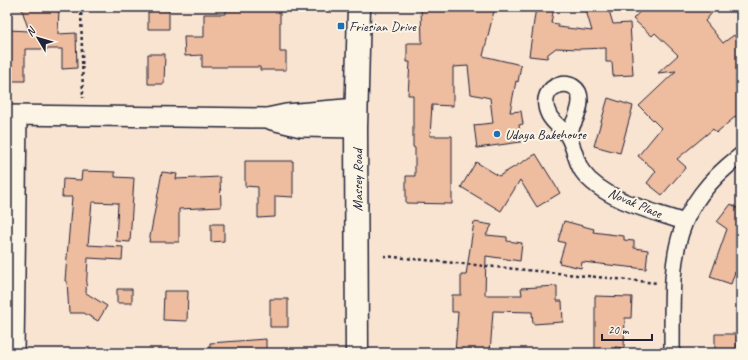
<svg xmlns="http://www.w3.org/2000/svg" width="748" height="360" font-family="Caveat,sans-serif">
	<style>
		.building { fill: #eebc9f; stroke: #22223b }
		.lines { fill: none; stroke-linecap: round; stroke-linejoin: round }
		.minor-casing { stroke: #22223b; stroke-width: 18 }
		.tertiary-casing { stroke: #22223b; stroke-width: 22 }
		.primary-casing { stroke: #22223b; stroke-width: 25 }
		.path { stroke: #22223b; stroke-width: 2.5; stroke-dasharray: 3 3; stroke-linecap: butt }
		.minor { stroke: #fcf5e5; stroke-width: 15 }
		.tertiary { stroke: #fcf5e5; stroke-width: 19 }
		.primary { stroke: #fcf5e5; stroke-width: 22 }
		.poi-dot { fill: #1f6fb2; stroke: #fcf5e5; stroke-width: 1.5 }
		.labels { text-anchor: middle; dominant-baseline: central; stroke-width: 4; stroke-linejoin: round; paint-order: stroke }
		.poi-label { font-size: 14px; fill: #22223b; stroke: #fcf5e5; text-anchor: start }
		.street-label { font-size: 14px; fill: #22223b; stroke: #fcf5e5 }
	</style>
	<rect width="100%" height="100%" fill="#f8e4d0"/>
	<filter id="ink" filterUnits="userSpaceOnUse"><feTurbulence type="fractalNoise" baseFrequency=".025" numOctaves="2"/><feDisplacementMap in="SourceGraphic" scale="8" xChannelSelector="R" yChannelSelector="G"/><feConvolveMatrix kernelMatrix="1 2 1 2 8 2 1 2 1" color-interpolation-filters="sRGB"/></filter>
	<g filter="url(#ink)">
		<!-- building -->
		<path class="building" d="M21,7h38l-1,27 18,-1 1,35 -15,1v-20h-37v32h-17v-51l21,1z
			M226,7h54v45h6v18h-26v-3h-58v-12l-17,1 -1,-19h20v-23h22z
			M421,7h74l-12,49 38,9 -3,17 -2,-1 -6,31 11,-1 2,13 -4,1 2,17 -44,6 -3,-23 19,-2 -3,-25 -19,-4 -3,-28 -15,1v39l-21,-1 -2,31h22v68l-46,-1v-27h9v-28l-2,-1v-52h-5l2,-33h-3v-19h15z
			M536,7h18l-3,16 7,1v3l34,4 -7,-24h23l5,17 17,-1 3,52 -20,1 -1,-14h-6v-14l-25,1 -25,-1 -8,6 -1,4 -18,-2z
			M644,7h73l-12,14 18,22 11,-8 7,9v68l-25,21 -3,-4 -36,30 9,8 -24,28 -15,-12 9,-12 -18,-15 23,-28 -22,-22 37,-35 -18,2 20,-18 -23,-22 -3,3 -19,-17z
			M148,9h21v20h-21z
			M148,54h17l-1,30h-16z
			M608,98l25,8 -13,47 -26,-7z
			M536,154l24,39 -23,14 -17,-27 -19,31 -40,-24 15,-25 23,14z
			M245,161h48v36l-18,-1v21l-17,1v-31l-13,-1z
			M82,171l33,1v5l19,1 -4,64 -14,-1 2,-38 -26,-1 -4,43 35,2 -1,13 -34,-2 -2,35 21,13 -9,15 -14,-8h-15l-2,-32h-2l7,-84h-10l1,-18 18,1z
			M162,172l15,2 -1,5 44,-2 1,30 -42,2v33h-30z
			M731,204l10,7v63l-6,-2 -4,12 -21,-7 17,-48 -10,-7z
			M564,221l30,8 -1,3 31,4v4l10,1v7l14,2 -2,19 -64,-7 -1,6 -22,-5 6,-20 -7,-2z
			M474,222l18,3 -6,10 21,2v4l15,2 -2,18 -34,-5 -1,39h37l-1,-7 36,-2v15h5l1,21 -30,2 -1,-12 -39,-1 -3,42h-35l3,-41h-6v-17h9v-20h5z
			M211,224h13v17l-13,1z
			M117,289h15v14h-15z
			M164,291h24l-1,30 -24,-1z
			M595,296l37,1 -1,21h-6l-1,30 -9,-1v6h-20z
			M270,299h18v28h-18z
			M715,334h22v19h-22z
			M266,339v14h-56v-10z"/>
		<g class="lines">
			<!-- minor casing -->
			<g class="minor-casing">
				<path id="minor" d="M568,135c4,-10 12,-22 12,-34 1,-28 -47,-19 -31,14 4,8 13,13 18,20 7,10 8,25 15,36 21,29 70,40 102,51
					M16,353l3,-238
					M672,353c1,-87 -8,-139 69,-198"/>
			</g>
			<!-- tertiary casing -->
			<g class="tertiary-casing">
				<path id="tertiary" d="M7,115l260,3 19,-4 71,-6
					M272,120l29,7 55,1"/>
			</g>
			<!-- primary casing -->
			<g class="primary-casing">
				<path id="primary" d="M357,353l-1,-225 3,-121"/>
			</g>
			<!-- path -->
			<path class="path" d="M81,7l2,91
				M384,256l274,27"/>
			<!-- minor -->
			<use href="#minor" class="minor"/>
			<!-- tertiary -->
			<use href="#tertiary" class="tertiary"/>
			<!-- primary -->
			<use href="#primary" class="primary"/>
		</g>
	</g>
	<!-- markers -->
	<g class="poi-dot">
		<rect x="337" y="22" width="8" height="8" rx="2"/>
		<circle cx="497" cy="134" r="4"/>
	</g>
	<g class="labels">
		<!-- poi labels -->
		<g class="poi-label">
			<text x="349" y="26">Friesian Drive</text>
			<text x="505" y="134">Udaya Bakehouse</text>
		</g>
		<!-- street labels -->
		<g class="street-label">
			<text transform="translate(357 180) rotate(-90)">Massey Road</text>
			<text transform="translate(635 203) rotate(23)">Novak Place</text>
		</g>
	</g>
	<!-- margin -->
	<rect width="748" height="360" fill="none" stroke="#fcf5e5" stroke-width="24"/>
	<rect x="12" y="12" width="724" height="336" fill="none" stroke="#22223b" stroke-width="1.5" filter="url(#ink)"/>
	<!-- north arrow -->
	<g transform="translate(38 38) rotate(308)" stroke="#fcf5e5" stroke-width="3" paint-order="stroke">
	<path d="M0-3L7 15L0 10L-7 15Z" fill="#22223b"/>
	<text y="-6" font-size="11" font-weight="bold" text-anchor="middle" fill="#22223b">N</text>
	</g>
	<!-- scale -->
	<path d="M602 334v6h50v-6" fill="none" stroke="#22223b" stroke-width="2"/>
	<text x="608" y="334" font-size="12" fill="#22223b" stroke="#fcf5e5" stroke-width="3" paint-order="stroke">20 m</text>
</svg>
